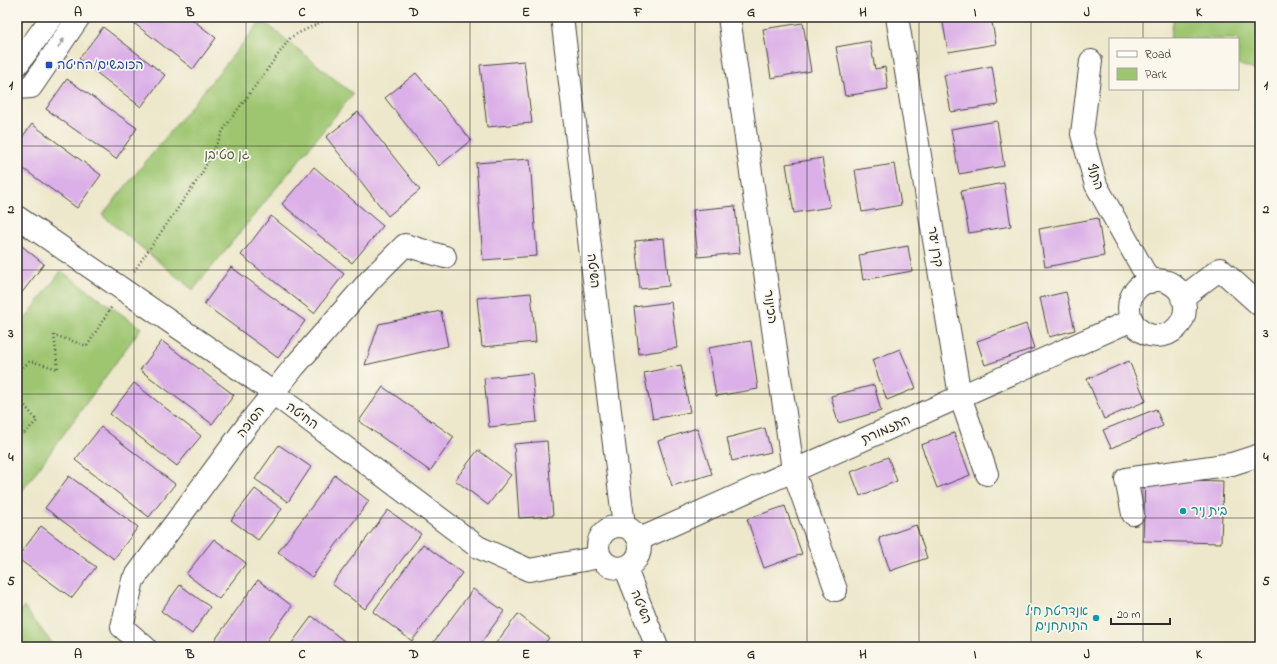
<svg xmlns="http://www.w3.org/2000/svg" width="1277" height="664" font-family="'Indie Flower','Playpen Sans Hebrew',sans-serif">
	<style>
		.green { fill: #9ec671; stroke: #64784e }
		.building { fill: #dbb0e8 }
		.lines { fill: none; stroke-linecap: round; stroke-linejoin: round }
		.minor-casing { stroke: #484743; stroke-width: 24 }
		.path { stroke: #484743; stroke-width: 2.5; stroke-dasharray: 1 3; stroke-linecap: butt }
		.minor { stroke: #fff; stroke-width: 22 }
		.oneway { fill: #a0a0a0 }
		.grid { fill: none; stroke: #2b2b2b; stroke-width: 1; stroke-opacity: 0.55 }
		.transit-dot { fill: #1a4fb4; stroke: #fbf7ec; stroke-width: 1.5 }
		.culture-dot { fill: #0f9aa8; stroke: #fbf7ec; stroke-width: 1.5 }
		.labels { text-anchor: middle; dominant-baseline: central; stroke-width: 3.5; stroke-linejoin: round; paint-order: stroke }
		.transit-label { font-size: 13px; fill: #164399; stroke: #fbf7ec; text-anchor: start }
		.park-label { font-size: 13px; fill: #4e5a40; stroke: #fbf7ec }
		.street-label { font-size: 13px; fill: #2b2b2b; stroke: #fbf7ec }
		.culture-label { font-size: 13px; fill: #0d838f; stroke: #fbf7ec; text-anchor: start }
		.neatline { fill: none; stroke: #2b2b2b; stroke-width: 1.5 }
		.grid-label { font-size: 13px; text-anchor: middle; font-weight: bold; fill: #2b2b2b }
	</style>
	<rect width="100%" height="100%" fill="#fbf7ec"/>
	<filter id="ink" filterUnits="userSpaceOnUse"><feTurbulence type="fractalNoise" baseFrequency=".025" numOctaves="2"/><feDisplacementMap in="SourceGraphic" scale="8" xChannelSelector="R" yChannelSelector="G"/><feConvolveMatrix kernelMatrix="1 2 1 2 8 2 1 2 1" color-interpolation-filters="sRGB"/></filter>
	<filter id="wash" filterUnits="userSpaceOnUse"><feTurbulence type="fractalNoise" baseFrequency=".012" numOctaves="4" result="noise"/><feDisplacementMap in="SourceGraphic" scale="16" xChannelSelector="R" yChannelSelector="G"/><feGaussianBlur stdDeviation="0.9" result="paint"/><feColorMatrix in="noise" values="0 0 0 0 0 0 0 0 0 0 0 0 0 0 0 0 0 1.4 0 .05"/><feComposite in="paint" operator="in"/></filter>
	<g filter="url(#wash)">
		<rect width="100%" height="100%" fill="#ede7cb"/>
		<!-- green -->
		<path class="green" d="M1174,17h86v55l-22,-8v-25h-68z
			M262,20l91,74 -160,196 -91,-75z
			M61,271l80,57 -124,170v-168z
			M24,607l31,40h-38v-35z"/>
		<g id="blocks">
			<!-- building -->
			<path class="building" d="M126,17h63l27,21 -23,31z
				M942,17h49l5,27 -48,8z
				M803,23l8,48 -40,7 -8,-49z
				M103,27l62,48 -24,32 -62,-48z
				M870,41l5,28 10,-2 3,22 -43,7 -9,-49z
				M524,61l8,62 -45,4 -7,-62z
				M992,66l6,39 -47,7 -7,-37z
				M416,73l55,67 -32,26 -54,-68z
				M67,79l70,49 -21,31 -70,-50z
				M358,112l62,78 -32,26 -62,-79z
				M997,121l7,45 -45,8 -8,-45z
				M32,124l69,51 -24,33 -60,-44v-20z
				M822,158l8,49 -36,6 -8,-49z
				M530,159l7,97 -54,4 -7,-97z
				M894,164l7,41 -39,7 -7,-42z
				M314,167l69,59 -31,37 -70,-59z
				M1004,183l7,43 -42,7 -8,-42z
				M735,206l5,47 -42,4 -5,-47z
				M271,216l73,58 -30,39 -73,-58z
				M1098,218l6,38 -59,11 -6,-38z
				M664,238l5,48 -29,3 -5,-48z
				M17,242l27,22 -27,35z
				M908,246l4,25 -49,9 -4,-25z
				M231,267l74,54 -27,37 -74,-54z
				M1066,292l9,38 -26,7 -9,-39z
				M531,293l5,49 -54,5 -5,-49z
				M671,302l6,46 -38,6 -5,-47z
				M441,311l7,35 -83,19 14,-41z
				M1026,324l8,24 -49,17 -8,-24z
				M162,341l72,54 -22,29 -72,-54z
				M751,341l7,48 -42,7 -8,-48z
				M900,349l16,39 -29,12 -15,-40z
				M1129,361l17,40 -42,18 -17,-40z
				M681,365l9,47 -37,7 -9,-46z
				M532,373l5,49 -48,5 -5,-49z
				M134,383l67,53 -24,30 -67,-52z
				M874,385l7,26 -43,12 -7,-27z
				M383,387l71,50 -24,34 -71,-50z
				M1156,409l7,17 -52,22 -8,-18z
				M101,427l74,57 -26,33 -74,-57z
				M697,428l15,46 -40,12 -14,-45z
				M765,428l6,24 -39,9 -5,-23z
				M954,433l16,42 -33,13 -16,-43z
				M547,441l6,75 -34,2 -5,-74z
				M279,445l32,22 -23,35 -33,-23z
				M478,450l33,25 -23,30 -33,-25z
				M888,457l9,24 -37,15 -9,-24z
				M335,475l34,26 -57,76 -34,-25z
				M69,476l69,51 -24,32 -69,-51z
				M1145,479l78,2 -2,62 -78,-2z
				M255,489l27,20 -24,31 -27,-20z
				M785,506l17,48 -38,14 -17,-49z
				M388,510l33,24 -56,75 -33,-25z
				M916,525l11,33 -37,13 -11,-33z
				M41,526l55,41 -24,31 -55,-40z
				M214,539l32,24 -27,36 -33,-25z
				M423,544l39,29 -50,68 -39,-29z
				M258,580l34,26 -30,41h-52z
				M180,585l30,22 -18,27 -31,-23z
				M473,589l31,22 -26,36h-48z
				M518,614l31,24 -7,9h-49z
				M312,616l36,28 -3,3h-56z"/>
		</g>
	</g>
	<g filter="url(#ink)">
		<use href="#blocks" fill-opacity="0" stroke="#484743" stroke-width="1"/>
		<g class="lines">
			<!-- minor casing -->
			<g class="minor-casing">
				<path id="minor" d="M562,17l62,509
					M729,17l64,453 43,120
					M897,17l63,379 27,78
					M1091,61l-9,73 14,51 54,97
					M17,65l35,-48
					M17,88l14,-1 48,-70
					M17,217l244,167 217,163 51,23 71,-13
					M1129 308a28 28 0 1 1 56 0a28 28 0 1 1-56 0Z
					M1182,298l38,-29 40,36
					M1133,514l-7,-35 106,-15 28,-9
					M598 547a21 21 0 1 1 42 0a21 21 0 1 1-42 0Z
					M640,539l492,-219
					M625,567l32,80
					M145,647l-23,-20 11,-47 116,-157 45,-56 76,-87 35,-35 40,12"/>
			</g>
			<!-- path -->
			<path class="path" d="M134,271l67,-96 24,-48 66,-90 40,-20
				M17,373l13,-12 28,8 -4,-34 33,11 25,-40
				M17,388l2,10 18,23 -14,13 -6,-3"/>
			<!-- minor -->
			<use href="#minor" class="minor"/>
		</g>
		<!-- one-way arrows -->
		<defs><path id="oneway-solid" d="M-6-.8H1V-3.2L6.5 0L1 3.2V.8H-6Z"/></defs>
		<use class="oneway" href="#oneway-solid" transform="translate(61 43) rotate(-55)"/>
	</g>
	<!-- grid -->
	<path class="grid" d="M134,17v630M246,17v630M358,17v630M470,17v630M582,17v630M695,17v630M807,17v630M919,17v630M1031,17v630M1143,17v22M1143,89v558M17,146h1243M17,270h1243M17,394h1243M17,518h1243"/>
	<!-- markers -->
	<rect class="transit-dot" x="45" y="61" width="8" height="8" rx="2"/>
	<g class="culture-dot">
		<circle cx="1183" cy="511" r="4"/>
		<circle cx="1096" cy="618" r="4"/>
	</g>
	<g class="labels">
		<!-- transit labels -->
		<g class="transit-label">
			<text x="57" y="65">הכובשים/החיטה</text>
		</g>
		<!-- park labels -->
		<g class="park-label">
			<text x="227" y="155">גן סטיבן</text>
		</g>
		<!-- street labels -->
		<g class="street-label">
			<text transform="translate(1095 177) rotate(71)">התוף</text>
			<text transform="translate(935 247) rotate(81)">קרן יער</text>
			<text transform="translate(593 271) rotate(83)">השיטה</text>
			<text transform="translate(770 307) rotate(82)">הכינור</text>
			<text transform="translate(302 416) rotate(36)">החיטה</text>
			<text transform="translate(251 422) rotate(-52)">הסוכה</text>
			<text transform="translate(886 430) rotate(-24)">התזמורת</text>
			<text transform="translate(641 607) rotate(68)">השיטה</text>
		</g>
		<!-- culture labels -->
		<g class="culture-label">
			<text x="1191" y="511">בית ניר</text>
			<text x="1088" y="611" text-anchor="end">אנדרטת חיל<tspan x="1088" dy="15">התותחנים</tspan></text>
		</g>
	</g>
	<!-- margin -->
	<rect width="1277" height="664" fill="none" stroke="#fbf7ec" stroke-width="44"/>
	<!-- legend -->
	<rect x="1109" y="38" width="130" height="52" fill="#fbf7ec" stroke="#a8a59f"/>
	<rect x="1117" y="51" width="20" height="6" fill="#ffffff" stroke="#a8a59f"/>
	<text x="1145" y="58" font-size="12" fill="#2b2b2b">Road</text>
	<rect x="1117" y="68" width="20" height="12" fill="#9ec671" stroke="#a8a59f"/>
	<text x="1145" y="78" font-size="12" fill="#2b2b2b">Park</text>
	<!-- scale -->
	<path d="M1111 618v6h59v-6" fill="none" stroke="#2b2b2b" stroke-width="2"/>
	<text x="1117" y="618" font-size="12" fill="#2b2b2b" stroke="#fbf7ec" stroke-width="3" paint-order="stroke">20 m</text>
	<rect x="22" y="22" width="1233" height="620" class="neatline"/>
	<g class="grid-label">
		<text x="78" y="16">A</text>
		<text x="190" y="16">B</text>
		<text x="302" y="16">C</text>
		<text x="414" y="16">D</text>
		<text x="526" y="16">E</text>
		<text x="638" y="16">F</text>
		<text x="751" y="16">G</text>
		<text x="863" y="16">H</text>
		<text x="975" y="16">I</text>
		<text x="1087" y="16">J</text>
		<text x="1199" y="16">K</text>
		<text x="11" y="89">1</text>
		<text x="1266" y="89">1</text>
		<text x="11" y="213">2</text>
		<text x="1266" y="213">2</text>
		<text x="11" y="337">3</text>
		<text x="1266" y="337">3</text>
		<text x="11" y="461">4</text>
		<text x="1266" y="461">4</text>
		<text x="11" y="585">5</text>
		<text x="1266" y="585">5</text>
		<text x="78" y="658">A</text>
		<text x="190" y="658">B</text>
		<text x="302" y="658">C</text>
		<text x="414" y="658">D</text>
		<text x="526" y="658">E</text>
		<text x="638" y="658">F</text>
		<text x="751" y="658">G</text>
		<text x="863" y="658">H</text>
		<text x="975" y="658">I</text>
		<text x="1087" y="658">J</text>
		<text x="1199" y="658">K</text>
	</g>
</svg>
